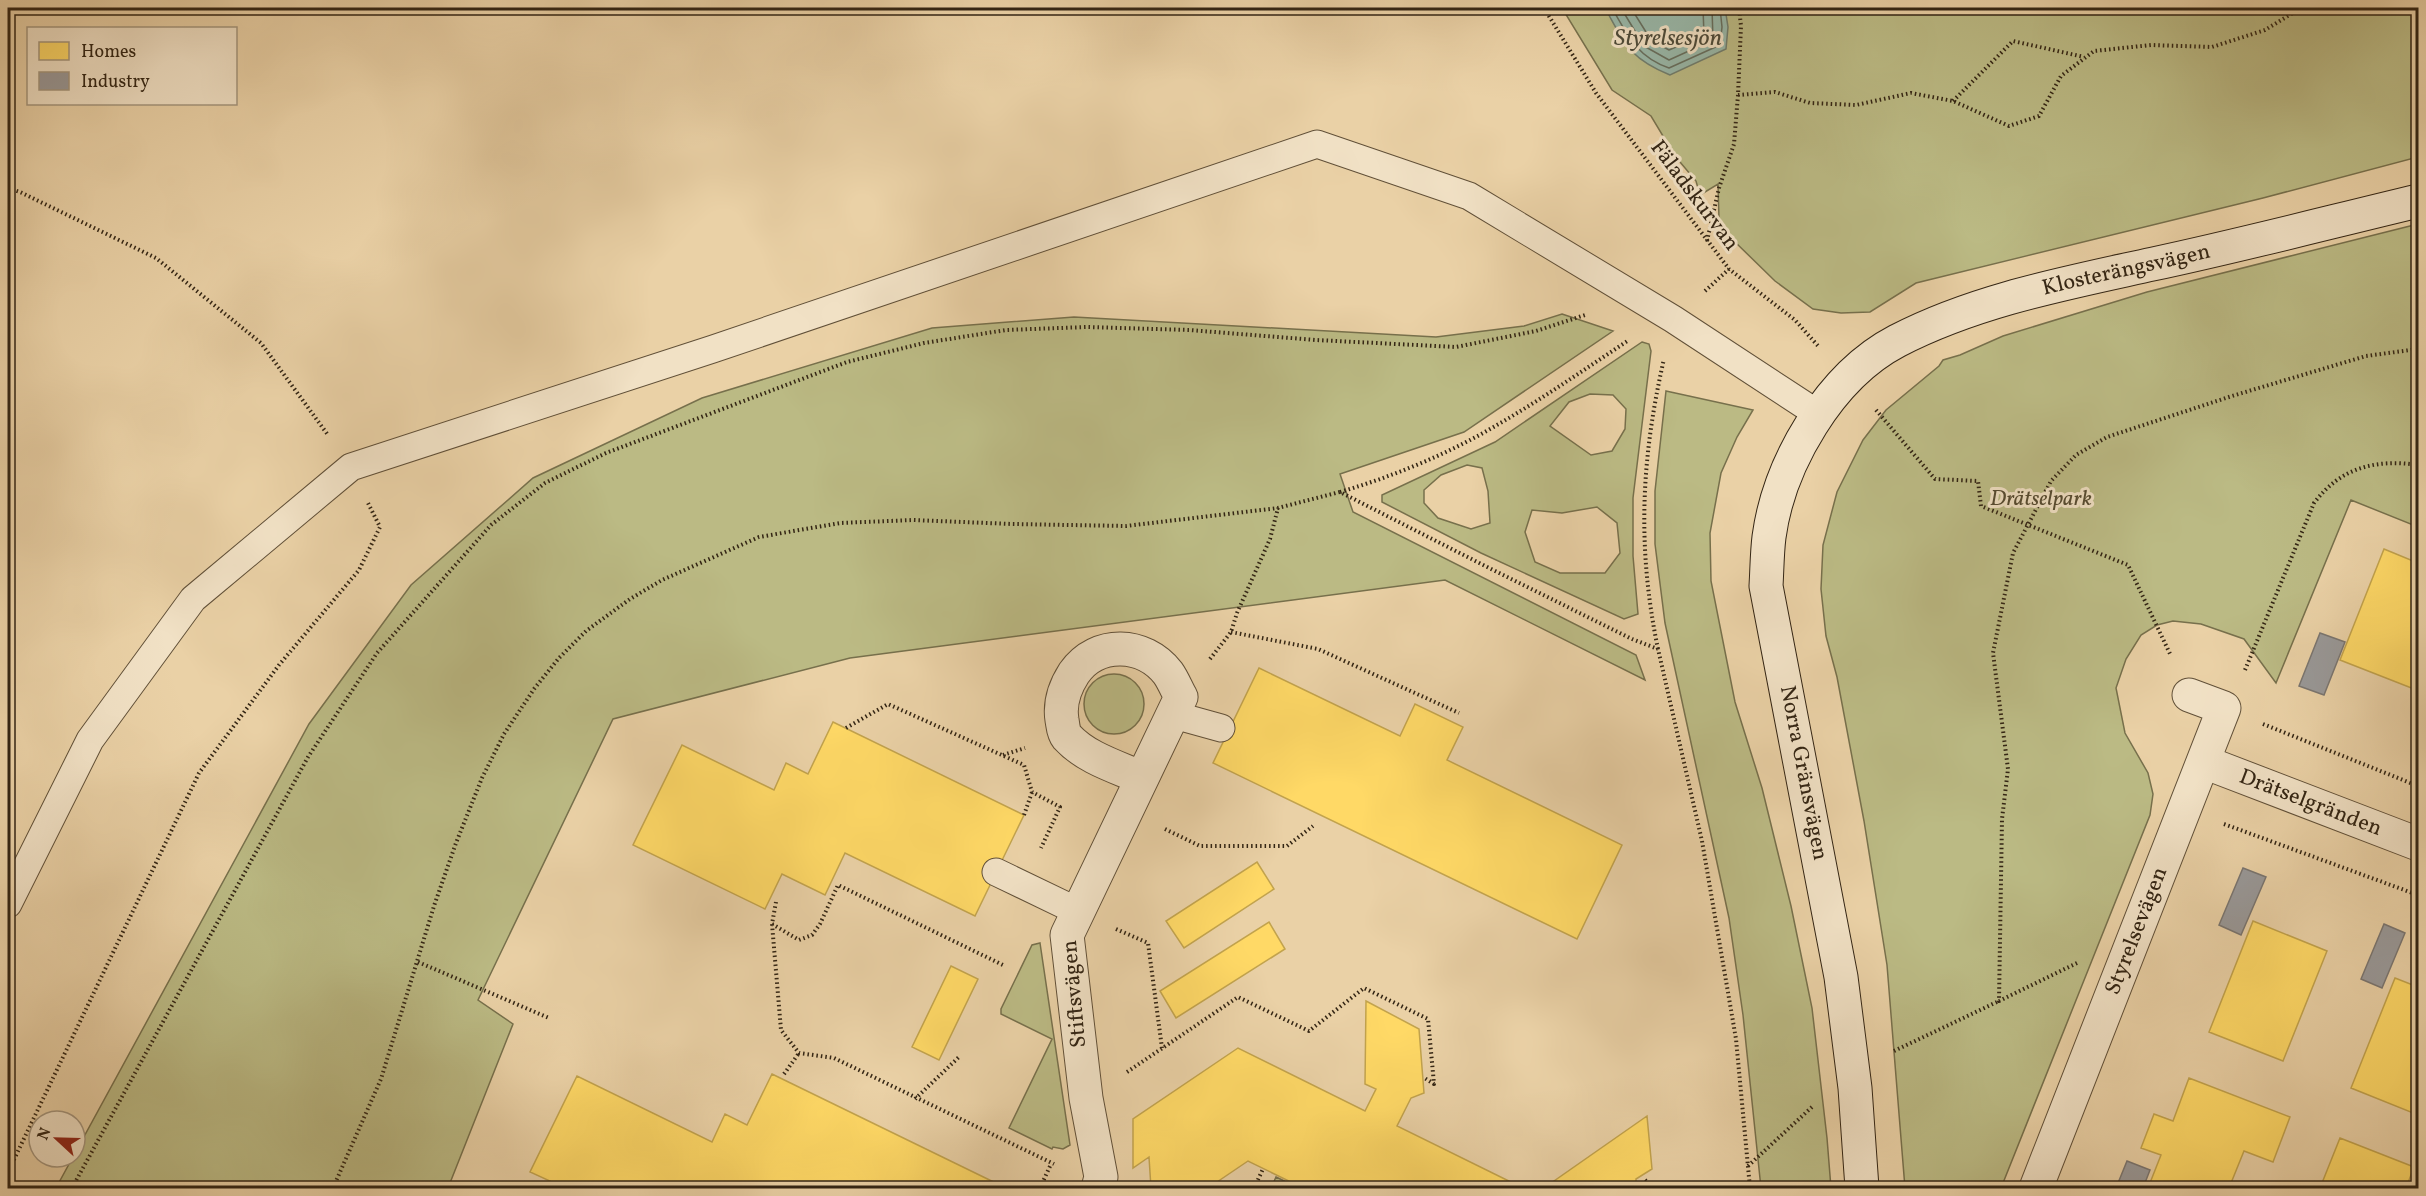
<svg xmlns="http://www.w3.org/2000/svg" width="2426" height="1196" font-family="Vollkorn,serif">
	<style>
		.green { fill: #bbba84; stroke: #77704c; stroke-width: 1.5; fill-rule: evenodd }
		.water { fill: #98b7a8; stroke: #707d6d; stroke-width: 1.5 }
		.homes { fill: #ffd966; stroke: #c2a34d; stroke-width: 1.5 }
		.industry { fill: #999; stroke: #7a7671; stroke-width: 1.5 }
		.lines { fill: none; stroke-linecap: round; stroke-linejoin: round }
		.shore { stroke: #666e5e; stroke-width: 1.5 }
		.lane-casing { stroke: #615038; stroke-width: 29 }
		.street-casing { stroke: #615038; stroke-width: 35 }
		.secondary-casing { stroke: #332514; stroke-width: 35 }
		.path { stroke: #332514; stroke-width: 4; stroke-dasharray: 1.5 3; stroke-linecap: butt }
		.lane { stroke: #f1e1c5; stroke-width: 27 }
		.street { stroke: #f1e1c5; stroke-width: 33 }
		.secondary { stroke: #f1e1c5; stroke-width: 33 }
		.labels { text-anchor: middle; dominant-baseline: central; stroke-width: 6; stroke-linejoin: round; paint-order: stroke }
		.street-label { font-size: 22px; fill: #332514; stroke: #f1e1c5 }
		.park-label { font-size: 22px; font-style: italic; fill: #554a30; stroke: #f1e1c5 }
		.water-label { font-size: 24px; font-style: italic; fill: #4c4a39; stroke: #f1e1c5 }
	</style>
	<rect width="100%" height="100%" fill="#ead1a6"/>
	<filter id="stains"><feTurbulence type="fractalNoise" baseFrequency=".00333" numOctaves="4"/><feColorMatrix values="0 0 0 0 .2 0 0 0 0 .09 0 0 0 0 .02 0 0 0 .5 -.17"/></filter>
	<radialGradient id="worn" r=".72"><stop offset=".6" stop-color="#630" stop-opacity="0"/><stop offset="1" stop-color="#630" stop-opacity=".3"/></radialGradient>
	<!-- green -->
	<path class="green" d="M1562,8h856v149l-155,41 -347,85 -46,29 -29,1 -28,-4 -38,-28 -43,-42 -13,-20 -1,-35 -18,11 -4,-14 -21,-25 -24,-40 -39,-26z
		M2418,224v303l-67,-27 -75,183 -32,-44 -43,-15 -28,-3 -16,4 -16,10 -15,24 -10,29 9,45 23,40 5,21 -3,21 -149,373h-96l-18,-223 -23,-144 -27,-144 -11,-41 -5,-47 2,-44 14,-53 26,-52 23,-30 53,-44 4,-6 17,-5 43,-19 144,-44z
		M1562,314l51,17 -149,101 -124,42 13,38 283,143 9,25 -200,-100 -595,78 -237,61 -135,281 35,24 -65,164h-392l253,-464 102,-139 122,-107 169,-80 230,-70 142,-11 362,20 88,-11z
		M1642,342l7,2 2,7 -18,147v58l5,58 -14,5 -143,-66 -99,-51v-7l113,-53zM1590,394l23,1 13,14 -1,20 -13,22 -21,4 -41,-29 19,-24zM1467,465l15,3 6,23 2,32 -19,6 -33,-11 -14,-15v-13l17,-15zM1597,507l20,16 3,30 -15,20h-45l-25,-11 -10,-30 7,-22 30,3z
		M1666,391l87,19 -16,27 -16,36 -11,60 1,48 24,121 27,86 29,118 21,102 15,130 4,50h-70l-18,-173 -14,-97 -64,-295 -10,-79v-53z
		M1084 704a30 30 0 1 1 60 0a30 30 0 1 1-60 0Z
		M1040,943l30,202 -7,4 -10,-2 -1,2 -43,-21 43,-89 -51,-25v-5l31,-64z
		M1276,1177l23,11h-28z"/>
	<!-- water -->
	<path class="water" d="M1605,8h120l3,19 -2,22 -56,26c-41,-17 -45,-31 -65,-67z"/>
	<!-- homes -->
	<path class="homes" d="M2384,549l34,14v115l-4,11 -74,-29z
		M1259,668l141,68 15,-32 48,23 -16,33 175,85 -45,94 -364,-176z
		M833,722l191,93 -49,101 -130,-63 -20,42 -43,-21 -17,35 -132,-64 49,-100 92,45 12,-27 22,11z
		M1257,862l17,27 -90,59 -18,-27z
		M2253,921l74,30 -44,110 -74,-29z
		M1269,922l16,27 -109,69 -16,-27z
		M951,966l27,13 -39,81 -27,-13z
		M2395,978l23,9v128l-67,-27z
		M1366,1001l53,28 5,64 -13,5 -14,28 126,62h-220l-55,-27 -40,27h-57l-2,-31 -16,11v-49l105,-71 127,63 11,-22 -11,-5z
		M772,1074l234,114h-441l-35,-16 47,-96 135,66 13,-28 22,11z
		M2189,1078l101,39 -17,45 -29,-11 -15,37h-81l13,-33 -20,-7 13,-34 19,7z
		M1647,1116l5,53 -16,10v9h-92z
		M2340,1138l74,29 -8,21h-86z"/>
	<!-- industry -->
	<path class="industry" d="M2320,633l25,9 -21,53 -25,-9z
		M2243,868l23,9 -25,58 -22,-10z
		M2384,924l21,9 -23,55 -21,-9z
		M2127,1161l23,9 -7,18h-27z"/>
	<g class="lines">
		<!-- shore -->
		<path class="shore" d="M1612,8c16,28 25,49 57,60l51,-23 2,-18 -2,-19
			M1621,8l23,38 25,14 44,-20 -1,-32
			M1631,8l20,32 18,10 35,-15 -1,-27"/>
		<!-- lane casing -->
		<g class="lane-casing">
			<path id="lane" d="M1174,715l47,13
				M996,872l81,39
				M8,904l82,-164 103,-141 158,-132 362,-118 604,-205 152,52 204,123 145,95"/>
		</g>
		<!-- street casing -->
		<g class="street-casing">
			<g id="street">
				<path id="s1" d="M2204,762l214,82"/>
				<path d="M1098,1188l3,-11 -15,-79 -19,-163 114,-238c-4,-7 -8,-17 -13,-24 -24,-31 -71,-33 -94,0 -9,14 -15,29 -12,47 1,5 1,12 5,17 19,21 50,30 75,41"/>
				<path id="s2" d="M2036,1188l188,-480 -35,-13"/>
			</g>
		</g>
		<!-- secondary casing -->
		<g class="secondary-casing">
			<g id="secondary">
				<path id="s3" d="M1862,1188l-7,-100 -14,-111 -75,-391c1,-16 1,-33 3,-49 10,-74 61,-161 128,-196 79,-41 170,-58 256,-77 89,-19 177,-42 265,-63"/>
			</g>
		</g>
		<!-- path -->
		<path class="path" d="M1544,8l52,85 133,176 66,51 24,27
			M1738,95l37,-3 35,11 46,2 55,-12 42,8 56,25 30,-10 22,-40 33,-25 57,-6 61,2 53,-17 36,-22
			M1953,101l60,-60 71,16
			M8,188l12,4 136,66 105,85 67,92
			M1707,241l12,-53 15,-44 4,-49 3,-69 -2,-18
			M1705,291l24,-22
			M1876,410l59,69 43,2 3,25 147,59 43,91
			M1340,492c54,-16 108,-38 157,-67 45,-26 88,-56 132,-85
			M1231,632l87,17 141,64
			M1658,649c-21,-101 -17,-190 6,-290
			M1210,659l21,-27 6,-19 33,-74 8,-31
			M2245,670l69,-167c27,-36 62,-44 104,-38
			M2263,724l155,62
			M846,728l42,-24 136,61 8,27 28,15 -19,41
			M1003,755l22,-7
			M1024,815l8,-23
			M2224,824l194,71
			M1165,829l35,17h87l26,-20
			M776,902l-4,22 9,106 18,23 35,5 220,106
			M772,924l27,16 13,-5 8,-11 18,-39 167,81
			M1116,929l32,14 14,105
			M418,962l131,56
			M2077,963l-78,38 3,-182 6,-50 -15,-116 20,-100 38,-72 25,-26 31,-18 125,-41 134,-40 52,-7
			M1894,1051l105,-50
			M1127,1072l111,-75 71,34 55,-43 64,31 6,65 -11,-7
			M784,1074l15,-21
			M915,1099l45,-43
			M1748,1166l64,-59
			M8,1172l191,-399 80,-108 80,-95 21,-43 -12,-24
			M1645,1180l9,8
			M72,1188l236,-431 69,-104 114,-128 54,-42 61,-30 241,-91 77,-19 82,-13 81,-3 102,3 127,10 140,7 80,-16 49,-16
			M333,1188l48,-109 53,-173 22,-63 26,-65 22,-44 30,-45 25,-31 27,-27 44,-32 32,-19 97,-43 81,-14 73,-3 99,4 114,2 152,-18 62,-16 153,78 139,69 26,10 44,192 34,198 14,149
			M1040,1188l11,-24
			M1254,1188l9,-19"/>
		<!-- lane -->
		<use href="#lane" class="lane"/>
		<!-- street -->
		<use href="#street" class="street"/>
		<!-- secondary -->
		<use href="#secondary" class="secondary"/>
	</g>
	<g class="labels">
		<!-- street labels -->
		<g class="street-label">
			<text transform="translate(1694 196) rotate(53)">Fäladskurvan</text>
			<text stroke="none"><textPath href="#s3" startOffset="1142">Klosterängsvägen</textPath></text>
			<text transform="translate(1803 773) rotate(79)">Norra Gränsvägen</text>
			<text stroke="none"><textPath href="#s1" startOffset="114">Drätselgränden</textPath></text>
			<text stroke="none"><textPath href="#s2" startOffset="276">Styrelsevägen</textPath></text>
			<text transform="translate(1075 994) rotate(-95)">Stiftsvägen</text>
		</g>
		<!-- park labels -->
		<g class="park-label">
			<text x="2041" y="499">Drätselpark</text>
		</g>
		<!-- water labels -->
		<g class="water-label">
			<text x="1668" y="39">Styrelsesjön</text>
		</g>
	</g>
	<!-- margin -->
	<rect width="2426" height="1196" fill="none" stroke="#ead1a6" stroke-width="30"/>
	<rect x="9" y="9" width="2408" height="1178" fill="none" stroke="#332514" stroke-width="3"/>
	<rect x="15" y="15" width="2396" height="1166" fill="none" stroke="#332514" stroke-width="1.5"/>
	<!-- legend -->
	<rect x="27" y="27" width="210" height="78" fill="#f1e1c5" stroke="#a5967e" stroke-width="1.5"/>
	<rect x="39" y="42" width="30" height="18" fill="#ffd966" stroke="#a5967e" stroke-width="1.5"/>
	<text x="81" y="57" font-size="18" fill="#332514">Homes</text>
	<rect x="39" y="72" width="30" height="18" fill="#999999" stroke="#a5967e" stroke-width="1.5"/>
	<text x="81" y="87" font-size="18" fill="#332514">Industry</text>
	<!-- north arrow -->
	<g transform="translate(57 1139) rotate(292)"><circle r="28" fill="#f1e1c5" stroke="#a5967e" stroke-width="1.5"/>
	<path d="M0-4.5L10 22L0 15L-10 22Z" fill="#8f2418"/>
	<text y="-9" font-size="16" font-weight="bold" text-anchor="middle" fill="#332514">N</text>
	</g>
	<rect width="100%" height="100%" filter="url(#stains)"/>
	<rect width="100%" height="100%" fill="url(#worn)"/>
</svg>
